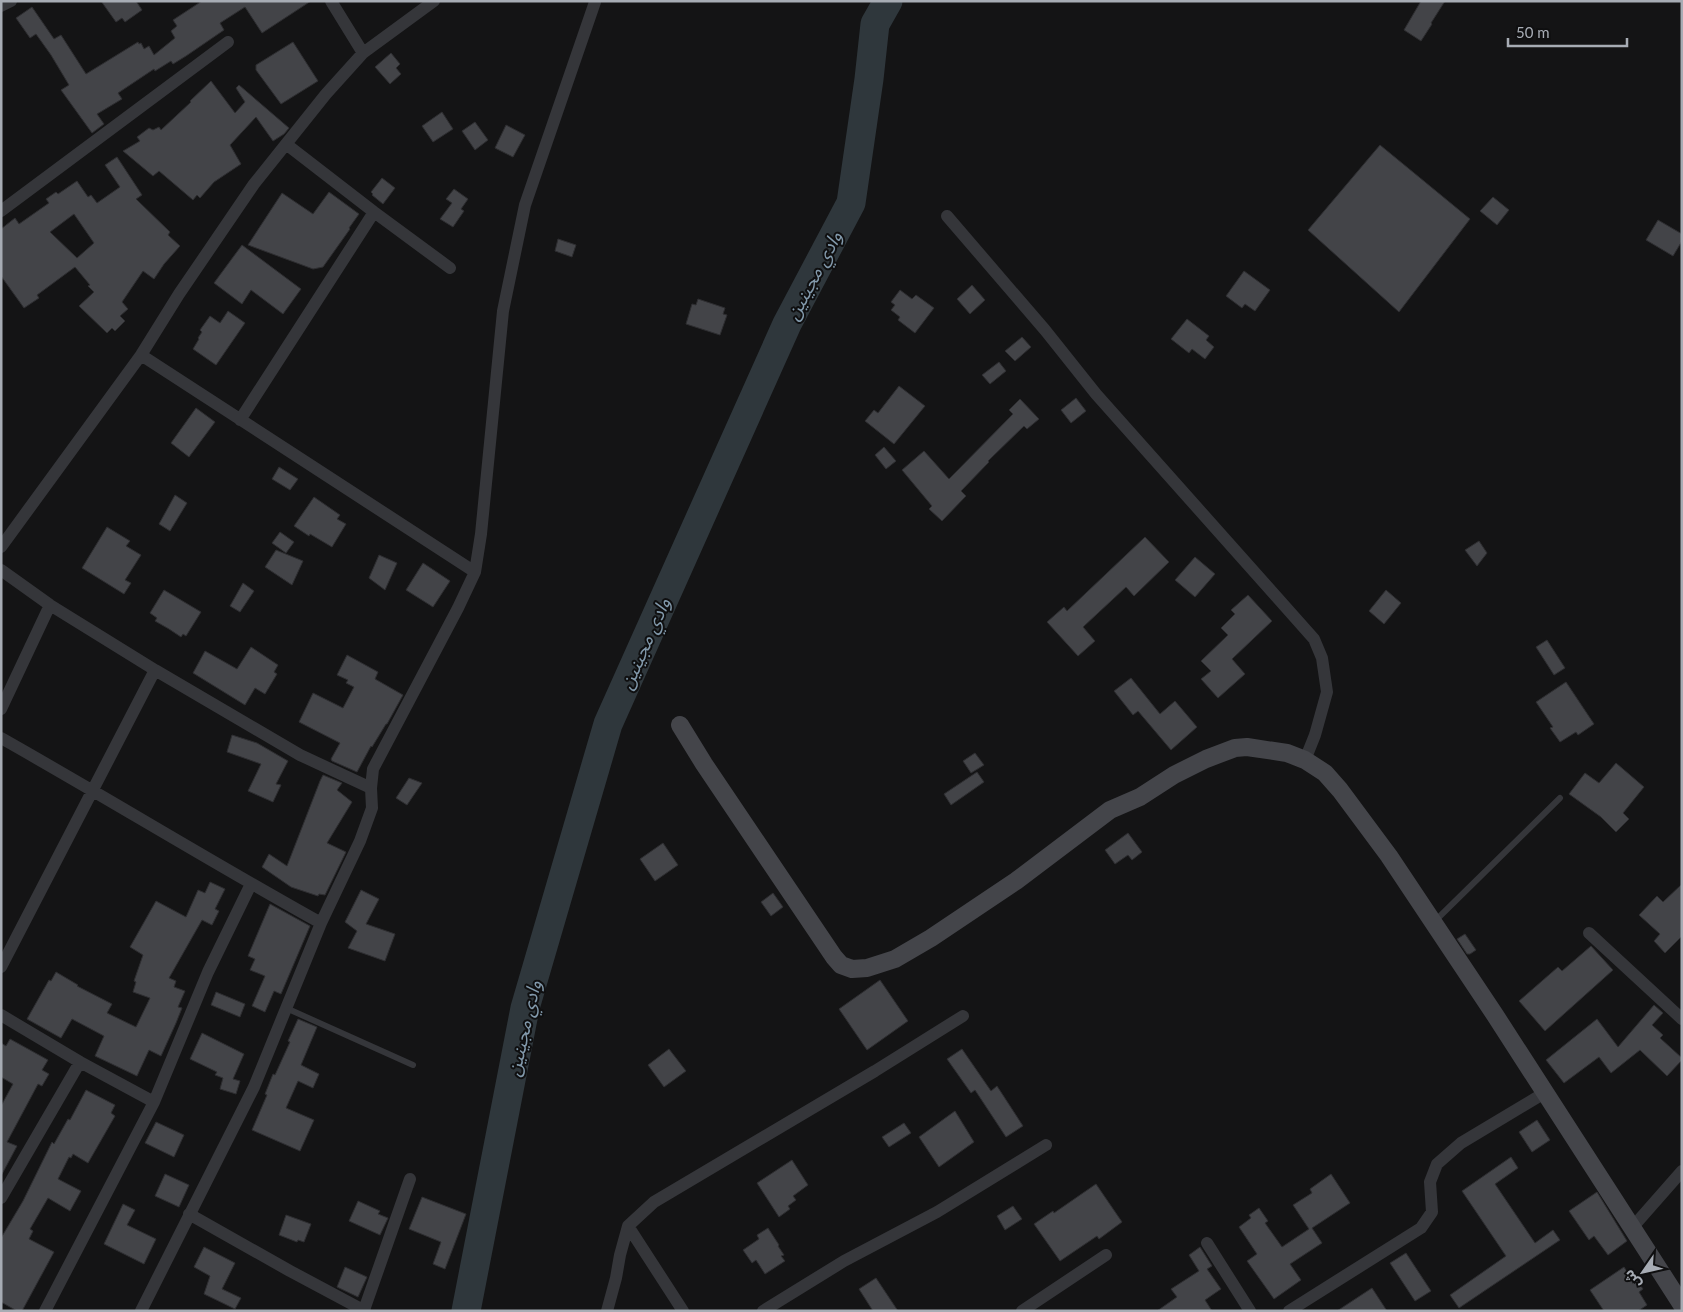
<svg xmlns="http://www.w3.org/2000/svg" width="1683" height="1312" font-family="Lato,'Noto Sans Arabic',sans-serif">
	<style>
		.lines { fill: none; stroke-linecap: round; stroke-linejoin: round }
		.river { stroke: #2f373c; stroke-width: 29 }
		.building { fill: #434448; stroke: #2e2e31; fill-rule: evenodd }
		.lane { stroke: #35363a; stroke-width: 6 }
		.street { stroke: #35363a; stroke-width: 12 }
		.secondary { stroke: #44454a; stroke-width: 18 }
		.labels { text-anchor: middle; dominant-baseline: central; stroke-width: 4; stroke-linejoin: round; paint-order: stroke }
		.water-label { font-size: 19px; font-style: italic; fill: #8299ab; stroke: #0f0f10 }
	</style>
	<rect width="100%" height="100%" fill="#141415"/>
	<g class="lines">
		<!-- river -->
		<path class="river" d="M466,1311l59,-303 83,-284 179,-400 64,-121 18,-124 6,-55 13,-23"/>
	</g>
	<!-- building -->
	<path class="building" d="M101,1h35l6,9 -17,12 -3,-4 -6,4z
		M202,1h109l-49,32 -17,-26 -25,16 4,7 -38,26 -13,8 -2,-3 -16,10 -1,-2 -36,24 4,6 -25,15 7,10 -12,9 -31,-43 8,-5 -18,-30 -15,-21 -6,4 -14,-20 16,-11 22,32 7,-4 25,39 52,-32 1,2 2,-1 3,6 5,-3 5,9 21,-17 -4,-7 6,-5 -4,-6z
		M1421,1h24l-14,22 1,1 -11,17 -17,-11z
		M293,42l25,39 -37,23 -25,-34v-5z
		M391,53l9,11 -4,4 5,6 -11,10 -15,-17z
		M211,81l24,32 10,-11 -9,-14 3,-3 50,43 -5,6 -11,7 -17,-24 -26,28 11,19 -27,18 -14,16 -3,-3 -4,5 -34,-29 -6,5 -30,-25 17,-10 -3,-4 12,-9 4,2 6,-3 2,3 30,-28 -1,-1z
		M442,112l11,17 -20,13 -11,-16z
		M475,122l13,18 -13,10 -13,-19z
		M506,125l19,10 -12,22 -18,-9z
		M1380,145l90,74 -71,93 -91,-82z
		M117,157l25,38 -6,4 34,33 -2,3 12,11 -16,18 -10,15 -11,-8 -21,31 6,7 -8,7 5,5 -10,10 -3,-3 -5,5 -28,-27 15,-14 -6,-6 2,-1 -15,-18 -38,28 2,3 -15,10 -23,-32v-47l14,-11 4,6 30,-21 -3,-4 10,-7 2,2 19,-13 11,16 3,-2 6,8 23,-16 -15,-22zM74,214l20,29 -17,15 -27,-26z
		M382,178l13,10 -12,16 -11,-9 1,-1 -2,-2z
		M454,189l14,10 -7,10 3,2 -11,16 -13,-8 12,-16 -6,-4z
		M329,192l30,22 -10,14 1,1 -27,38 -10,2 -65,-24 34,-52 31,21z
		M1493,197l16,13 -12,15 -17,-14z
		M1658,220l24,14v7l-9,15 -27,-16z
		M558,239l18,6 -4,12 -17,-6z
		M242,245l59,44 -18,25 -32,-24 -9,14 -28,-21z
		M1244,271l26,19 -15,21 -10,-7 -3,4 -16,-12z
		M972,285l13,15 -15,14 -13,-15z
		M900,290l12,9 4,-4 18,13 -19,25 -17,-13 2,-3 -9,-7 4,-5 -4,-3z
		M698,299l27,9 -2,6 4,1 -7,20 -34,-11 6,-20 4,1z
		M228,311l17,12 -29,42 -23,-16 6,-10 -1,-1 4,-6 -2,-2 10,-14 10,7z
		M1187,319l22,17 -3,4 8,7 -9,12 -13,-10 -3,4 -18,-14z
		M1022,337l9,10 -16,14 -10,-10z
		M999,362l7,9 -16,13 -8,-9z
		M899,386l26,20 -31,38 -29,-23 9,-11 4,3z
		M1076,398l10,13 -15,12 -10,-13z
		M1020,399l19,20 -12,10 -3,-3 -36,35 1,1 -28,29 5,5 -24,25 -13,-12 3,-3 -30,-36 22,-19 25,28 64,-65 -4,-4z
		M196,408l19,14 -26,35 -18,-14z
		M884,447l12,14 -10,8 -11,-14z
		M279,467l19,12 -8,11 -18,-11z
		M175,495l12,8 -17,28 -11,-7z
		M314,497l26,18 -3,4 9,5 -14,23 -22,-13 -1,2 -15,-10z
		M107,527l23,14 -4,5 15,9 -16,25 6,3 -7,11 -42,-26z
		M280,532l14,10 -8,11 -14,-10z
		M1145,537l24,25 -35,34 -8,-9 -43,40 12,14 -17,15 -31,-34 17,-15 3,4z
		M1479,541l8,12 -10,13 -12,-16z
		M276,550l27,11 -11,24 -27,-18z
		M379,555l18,8 -12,27 -16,-12z
		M1195,557l20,17 -20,23 -20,-17z
		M423,563l27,18 -17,26 -27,-17z
		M243,583l11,8 -14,21 -10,-6z
		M164,590l37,22 -15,24 -3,-2 -2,3 -12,-8 -14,-8 2,-3 -7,-5z
		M1386,590l15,13 -17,21 -15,-13z
		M1248,595l24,26 -40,38 13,15 -27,24 -17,-19 10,-8 -10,-10 27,-26 -7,-7 14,-14 -4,-4z
		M1547,640l18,28 -11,7 -18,-28z
		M251,647l27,18 -4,7 3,2 -12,20 -10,-6 -10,17 -52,-32 12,-22 32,18z
		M347,655l31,17 -3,7 28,16 -16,29h-1l-14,23 -1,-1 -14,26 -25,-11 -1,-2 9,-16 -41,-21 14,-29 30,15 11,-21 -8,-4 2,-3 -11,-5z
		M1131,678l29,36 15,-13 22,26 -26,23 -33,-39 -5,4 -19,-24z
		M1566,682l28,42 -16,11 -2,-3 -16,10 -10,-14 3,-1 -17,-25z
		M232,735l25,8 31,18 -12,23 5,1 -8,17 -25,-11 13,-27 -34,-12z
		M975,753l9,12 -13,8 -8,-12z
		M1616,763l28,24 -21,26 6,6 -13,13 -15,-15 -32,-23 16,-21 14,10z
		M977,772l7,10 -33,23 -7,-11z
		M323,775l19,8 -5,7 15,12 -25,41 19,9 -21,43 -6,-1 -1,2 -27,-9 -29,-20 7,-13 18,12 33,-85z
		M409,778l13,5 -15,22 -11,-7z
		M1128,833l14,19 -10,8 -4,-5 -13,9 -10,-14z
		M663,843l15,22 -23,16 -15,-22z
		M210,882l15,7 -10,20 4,2 -7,14 -10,-5 -33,58 7,3 -2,6 11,4 -7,16 4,1 -6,15 -15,33 -12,-6 -12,26 -42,-20 9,-20 -32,-17 -11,19 -34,-19 22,-39 2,1 5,-9 22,13 -1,1 35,18 -5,9 29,14 14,-29 -17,-6 3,-10 -2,-1 9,-26 -13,-8 26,-46 30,16 12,-27 7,3z
		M1682,884v52l-17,17 -11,-12 6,-7 -21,-19 18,-19 6,6z
		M361,890l18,9 -13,25 29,10 -10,27 -37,-13 9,-17 -12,-9z
		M773,893l10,14 -12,9 -10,-14z
		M270,904l40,22 -29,68 -7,-3 -9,21 -13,-6 13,-30 -15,-6 5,-11 -7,-3z
		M1465,934l11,16 -6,4h-3l-10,-15z
		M1591,946l22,24 -68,61 -26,-30 39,-34 4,4z
		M880,980l28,41 -41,29 -28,-41z
		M216,992l29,12 -5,13 -29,-12z
		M1654,1005l9,8 -11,12 11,10 -3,3 22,20v2l-15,16 -27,-26 -29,23 -12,-16 -35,26 -18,-23 51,-41 21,28z
		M298,1019l19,8 -16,38 18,9 -6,14 -15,-7 -12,27 28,12 -14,31 -48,-21 15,-35 -2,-1 8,-20 2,1 15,-33 -2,-1z
		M202,1033l42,21 -11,25 7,2 -4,13 -16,-5 3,-11 -8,-3 2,-3 -27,-13z
		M10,1039l38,21 -6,10 7,4 -7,12 -4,-2 -31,58 10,4 -16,30v-70l12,-22 -12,-7v-34l5,3z
		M669,1049l17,22 -22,16 -16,-22z
		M962,1049l29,42 6,-5 26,40 -17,11 -31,-47 -4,3 -24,-34z
		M86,1090l29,15 -4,8 4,3 -27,47 -15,-9 -2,4 -2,-1 -11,22 23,12 -11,20 -22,-13 -18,31 3,2 -4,8 25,13 -32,59h-5l-16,-9v-64l22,-37 29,-59 2,2 14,-25 2,1z
		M955,1111l19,31 -35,25 -20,-30z
		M1537,1120l13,20 -18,12 -13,-20z
		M156,1122l28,13 -10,22 -29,-14z
		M904,1123l7,10 -22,14 -7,-10z
		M1511,1157l7,11 -23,16 40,59 18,-13 7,10 -101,68 -9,-13 56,-39 -44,-65z
		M792,1160l16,25 -15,11 3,4 -8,6 2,3 -11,8 -22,-34z
		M165,1174l24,11 -10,22 -24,-11z
		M1331,1174l19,29 -38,25 10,15 -32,21 11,16 -27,19 -27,-38 10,-7 -18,-27 12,-9 -2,-3 10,-7 9,13 -3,2 17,24 27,-18 -16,-24 19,-12 -2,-4z
		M1096,1184l26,38 -23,17 -2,-3 -37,25 -26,-37 19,-13 1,2z
		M1597,1192l30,49 -19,14 -14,-19 -5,4 -20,-29z
		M422,1197l44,17 -21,55 -12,-5 8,-22 -32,-13z
		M358,1201l22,10 -2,3 10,4 -8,17 -31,-14z
		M123,1204l12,6 -8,15 29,14 -12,25 -40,-20z
		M1013,1206l9,13 -17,11 -8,-14z
		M286,1215l25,9 -7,18 -6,-2 -1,2 -18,-7z
		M768,1228l11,17 -1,1 6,9 -3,1 4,5 -20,13 -9,-14 -4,3 -9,-13 16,-11 -2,-4z
		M204,1247l31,16 -13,26 19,9 -6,11 -31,-15 6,-18 -16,-9z
		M1200,1247l12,19 -5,3 14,20 -16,11 7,11h-55l20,-14 -6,-8 28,-18 -10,-16z
		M1406,1253l25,38 -16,10 -25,-38z
		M345,1267l22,10 -9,20 -21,-10z
		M1624,1267l5,8 3,-1 11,15 -4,3 8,13 -9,6h-34l-14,-21z
		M876,1278l22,33h-25l-14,-22z
		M1372,1288l15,23h-50z"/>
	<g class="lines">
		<!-- lane -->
		<path class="lane" d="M1435,921l125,-123
			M286,1008l127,57"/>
		<!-- street -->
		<path class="street" d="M331,1l32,52
			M1,6l10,-5
			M286,144l88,68 76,56
			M1,211l227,-169
			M947,216l98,114 51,64 218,245 8,19 5,34 -12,43 -10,25
			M141,355l334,217
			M240,420l134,-208
			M1,547l140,-192 38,-61 75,-110 72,-90 37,-41 71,-52
			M1,570l49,35 105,65 145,85 71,33
			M1,709l49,-104
			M1,738c108,61 212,125 320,185
			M1589,933l93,86
			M1,967l154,-297
			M1,1015l79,47 74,40
			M1,1198l79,-136
			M189,1214l101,57 75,40
			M628,1226l55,85
			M1631,1229l51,-58
			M1207,1243l43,68
			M364,1310l46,-131
			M45,1311l109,-209 54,-130 43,-88
			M141,1311l113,-224 67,-164 39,-82 12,-33 -1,-20 2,-19 85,-161 17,-36 6,-38 22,-223 22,-106 70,-203
			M607,1311l9,-33 4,-23 8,-29 26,-24 221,-131 88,-55
			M763,1311l81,-50 93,-49 109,-67
			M1022,1311l84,-56
			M1289,1311l132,-83 11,-16 -2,-30 7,-18 24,-21 85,-51"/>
		<!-- secondary -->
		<path class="secondary" d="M680,725l24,39 130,193 7,8 11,4 15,-1 28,-9 36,-21 85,-57 94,-71 30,-13 34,-22 32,-16 29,-11 12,-1 40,6 18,7 20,13 15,17 49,66 106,159 187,290"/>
	</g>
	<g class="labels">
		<!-- water labels -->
		<g class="water-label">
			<text transform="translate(813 275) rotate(-62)">وادي مجينين</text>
			<text transform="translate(644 643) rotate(-66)">وادي مجينين</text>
			<text transform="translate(523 1028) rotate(-77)">وادي مجينين</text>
		</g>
	</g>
	<!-- border -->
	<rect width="1683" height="1312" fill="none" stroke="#a7acb4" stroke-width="5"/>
	<!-- north arrow -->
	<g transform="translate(1643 1272) rotate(236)" stroke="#0f0f10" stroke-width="4" paint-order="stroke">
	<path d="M0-4L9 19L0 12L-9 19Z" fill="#a7acb4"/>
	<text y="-8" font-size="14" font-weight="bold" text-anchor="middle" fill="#a7acb4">ش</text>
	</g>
	<!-- scale -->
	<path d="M1508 38v8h119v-8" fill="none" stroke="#a7acb4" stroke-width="2.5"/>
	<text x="1516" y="38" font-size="15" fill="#a7acb4" stroke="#0f0f10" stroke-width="4" paint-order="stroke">50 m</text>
</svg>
